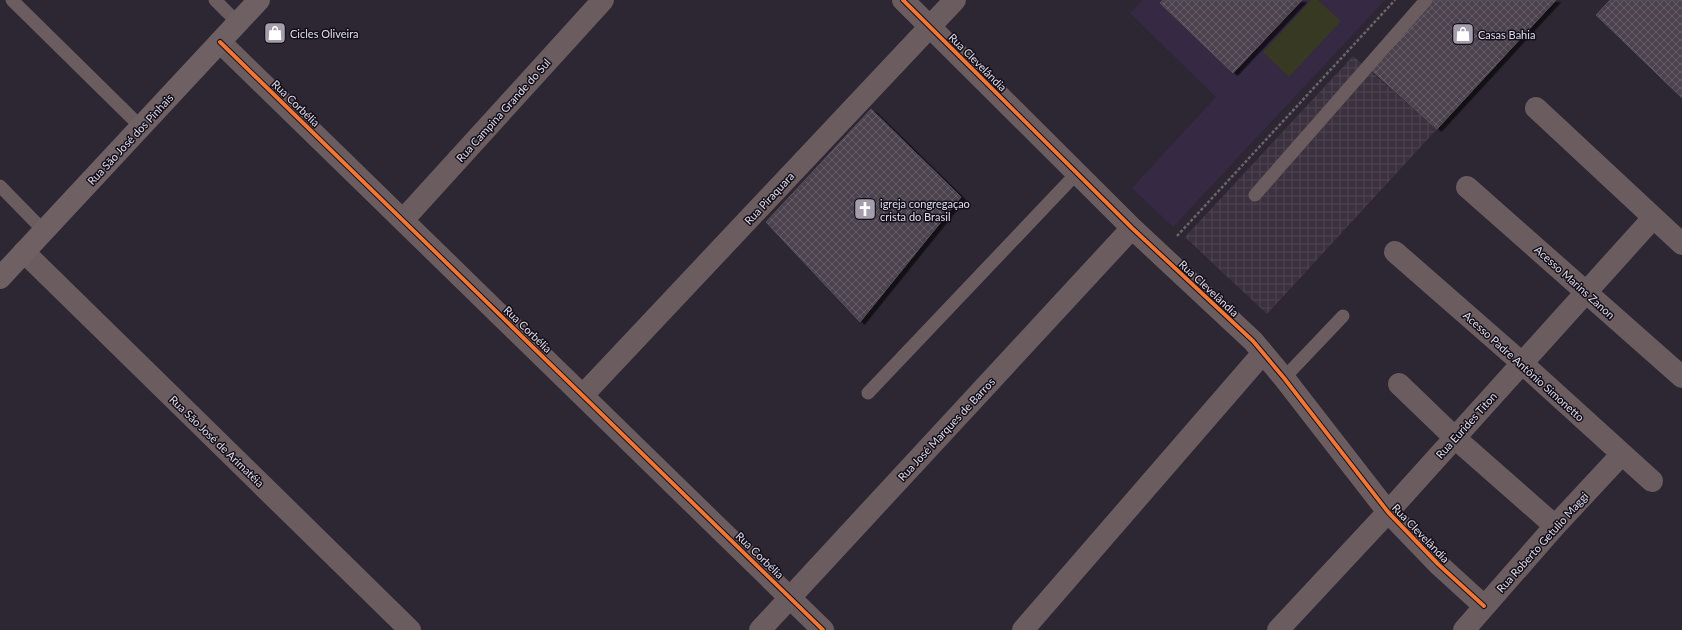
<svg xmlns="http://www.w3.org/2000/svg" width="1682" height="630" font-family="Lato,sans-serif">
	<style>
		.built { fill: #352944 }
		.industrial { fill: url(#industrial-grid) }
		.green { fill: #373923 }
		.building { fill: url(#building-cross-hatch); stroke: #574f58; filter: url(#shadow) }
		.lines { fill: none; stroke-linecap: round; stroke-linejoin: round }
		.path { stroke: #6d6368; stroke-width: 2.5; stroke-dasharray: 3 2; stroke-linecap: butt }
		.lane { stroke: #6b5d5f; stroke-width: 13 }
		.street { stroke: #6b5d5f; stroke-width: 22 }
		.secondary { stroke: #6e6063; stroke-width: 22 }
		.cycleway-casing { stroke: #120e18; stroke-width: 6 }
		.cycleway { stroke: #f07635; stroke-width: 4 }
		.labels { text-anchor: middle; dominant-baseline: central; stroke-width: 3; stroke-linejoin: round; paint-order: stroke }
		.poi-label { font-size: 11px; fill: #e3dded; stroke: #120e18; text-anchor: start }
		.street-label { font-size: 11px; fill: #e3dded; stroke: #120e18 }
	</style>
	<defs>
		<pattern id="industrial-grid" width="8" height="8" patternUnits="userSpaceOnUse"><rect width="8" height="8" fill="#3c313e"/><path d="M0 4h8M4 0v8" fill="none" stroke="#4f4551"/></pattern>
		<pattern id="building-cross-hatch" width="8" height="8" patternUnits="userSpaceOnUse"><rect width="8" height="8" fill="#4b434d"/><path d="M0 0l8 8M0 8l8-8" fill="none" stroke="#655e67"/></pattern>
		<filter id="shadow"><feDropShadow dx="4.5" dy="2.5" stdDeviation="0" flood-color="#0009"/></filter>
	</defs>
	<rect width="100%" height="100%" fill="#2d2734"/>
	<!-- built -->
	<path class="built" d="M1143,0h242l-212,227 -41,-39 84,-91 -86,-84z"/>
	<!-- industrial -->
	<path class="industrial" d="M1353,56l84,73 -170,185 -82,-77z"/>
	<!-- green -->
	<path class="green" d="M1311,0h7l23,21 -52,56 -26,-25z"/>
	<!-- building -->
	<path class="building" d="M1163,0h139l-69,73 -73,-70z
		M1432,0h124l-119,129 -68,-61z
		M1610,0h72v98l-86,-83z
		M871,109l90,88 -101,125 -94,-100z"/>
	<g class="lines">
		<!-- path -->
		<path class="path" d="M1177,236l218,-236"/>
		<!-- lane -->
		<path class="lane" d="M12,0l129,127
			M215,0l23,23
			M0,186l44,45
			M1255,195l171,-195
			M1284,378l59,-62
			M868,393l209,-220"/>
		<!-- street -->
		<path class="street" d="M903,0l229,228 121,113 31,37 104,134 50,52 46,42
			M220,42l603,588
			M1536,108l146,136
			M1467,187l215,190
			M403,220l200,-220
			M24,252l386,378
			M1395,252l127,111 130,118
			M1399,384l56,54 100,88
			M583,395l372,-395
			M760,630l372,-402
			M1023,630l240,-277
			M1278,630l110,-118 265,-294
			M1464,630l91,-104 67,-72"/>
		<!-- secondary -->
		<path class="secondary" d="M0,278l259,-278"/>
		<!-- cycleway casing -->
		<g class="cycleway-casing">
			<path id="cycleway" d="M903,0l229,228 121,113 31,37 104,134 50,52 46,42
				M220,42l603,588"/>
		</g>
		<!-- cycleway -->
		<use href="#cycleway" class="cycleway"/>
	</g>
	<!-- icons -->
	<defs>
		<g id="shop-square" transform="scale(1.15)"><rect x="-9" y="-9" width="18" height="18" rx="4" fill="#a39dac" stroke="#120e18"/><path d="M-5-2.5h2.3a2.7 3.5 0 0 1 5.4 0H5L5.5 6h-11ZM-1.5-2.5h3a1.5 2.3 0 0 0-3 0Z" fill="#fff"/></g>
		<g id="church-square" transform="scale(1.15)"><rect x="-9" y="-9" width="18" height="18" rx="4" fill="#a39dac" stroke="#120e18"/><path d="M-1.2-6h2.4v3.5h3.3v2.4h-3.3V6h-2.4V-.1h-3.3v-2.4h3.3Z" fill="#fff"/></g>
	</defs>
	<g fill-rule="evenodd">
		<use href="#shop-square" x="275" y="33"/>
		<use href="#shop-square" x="1463" y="34"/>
		<use href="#church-square" x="865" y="209"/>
	</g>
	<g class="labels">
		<!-- poi labels -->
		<g class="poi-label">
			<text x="290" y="33">Cicles Oliveira</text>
			<text x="1478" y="34">Casas Bahia</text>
			<text x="880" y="203">igreja congregaçao<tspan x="880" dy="13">crista do Brasil</tspan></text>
		</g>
		<!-- street labels -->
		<g class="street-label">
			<text transform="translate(978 62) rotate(45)">Rua Clevelândia</text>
			<text transform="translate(296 103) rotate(44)">Rua Corbélia</text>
			<text transform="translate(503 110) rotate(-48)">Rua Campina Grande do Sul</text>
			<text transform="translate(130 139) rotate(-47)">Rua São José dos Pinhais</text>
			<text transform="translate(769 198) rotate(-47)">Rua Piraquara</text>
			<text transform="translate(1575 282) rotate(42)">Acesso Marins Zanon</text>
			<text transform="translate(1209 288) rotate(43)">Rua Clevelândia</text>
			<text transform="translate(528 329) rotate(44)">Rua Corbélia</text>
			<text transform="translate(1524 366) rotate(42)">Acesso Padre Antônio Simonetto</text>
			<text transform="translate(1466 425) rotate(-48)">Rua Eurides Titon</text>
			<text transform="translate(946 429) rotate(-47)">Rua José Marques de Barros</text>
			<text transform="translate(217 441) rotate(44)">Rua São José de Arimatéia</text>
			<text transform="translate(1421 533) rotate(46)">Rua Clevelândia</text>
			<text transform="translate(1542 542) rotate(-48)">Rua Roberto Getulio Maggi</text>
			<text transform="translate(760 555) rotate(44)">Rua Corbélia</text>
		</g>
	</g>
</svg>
